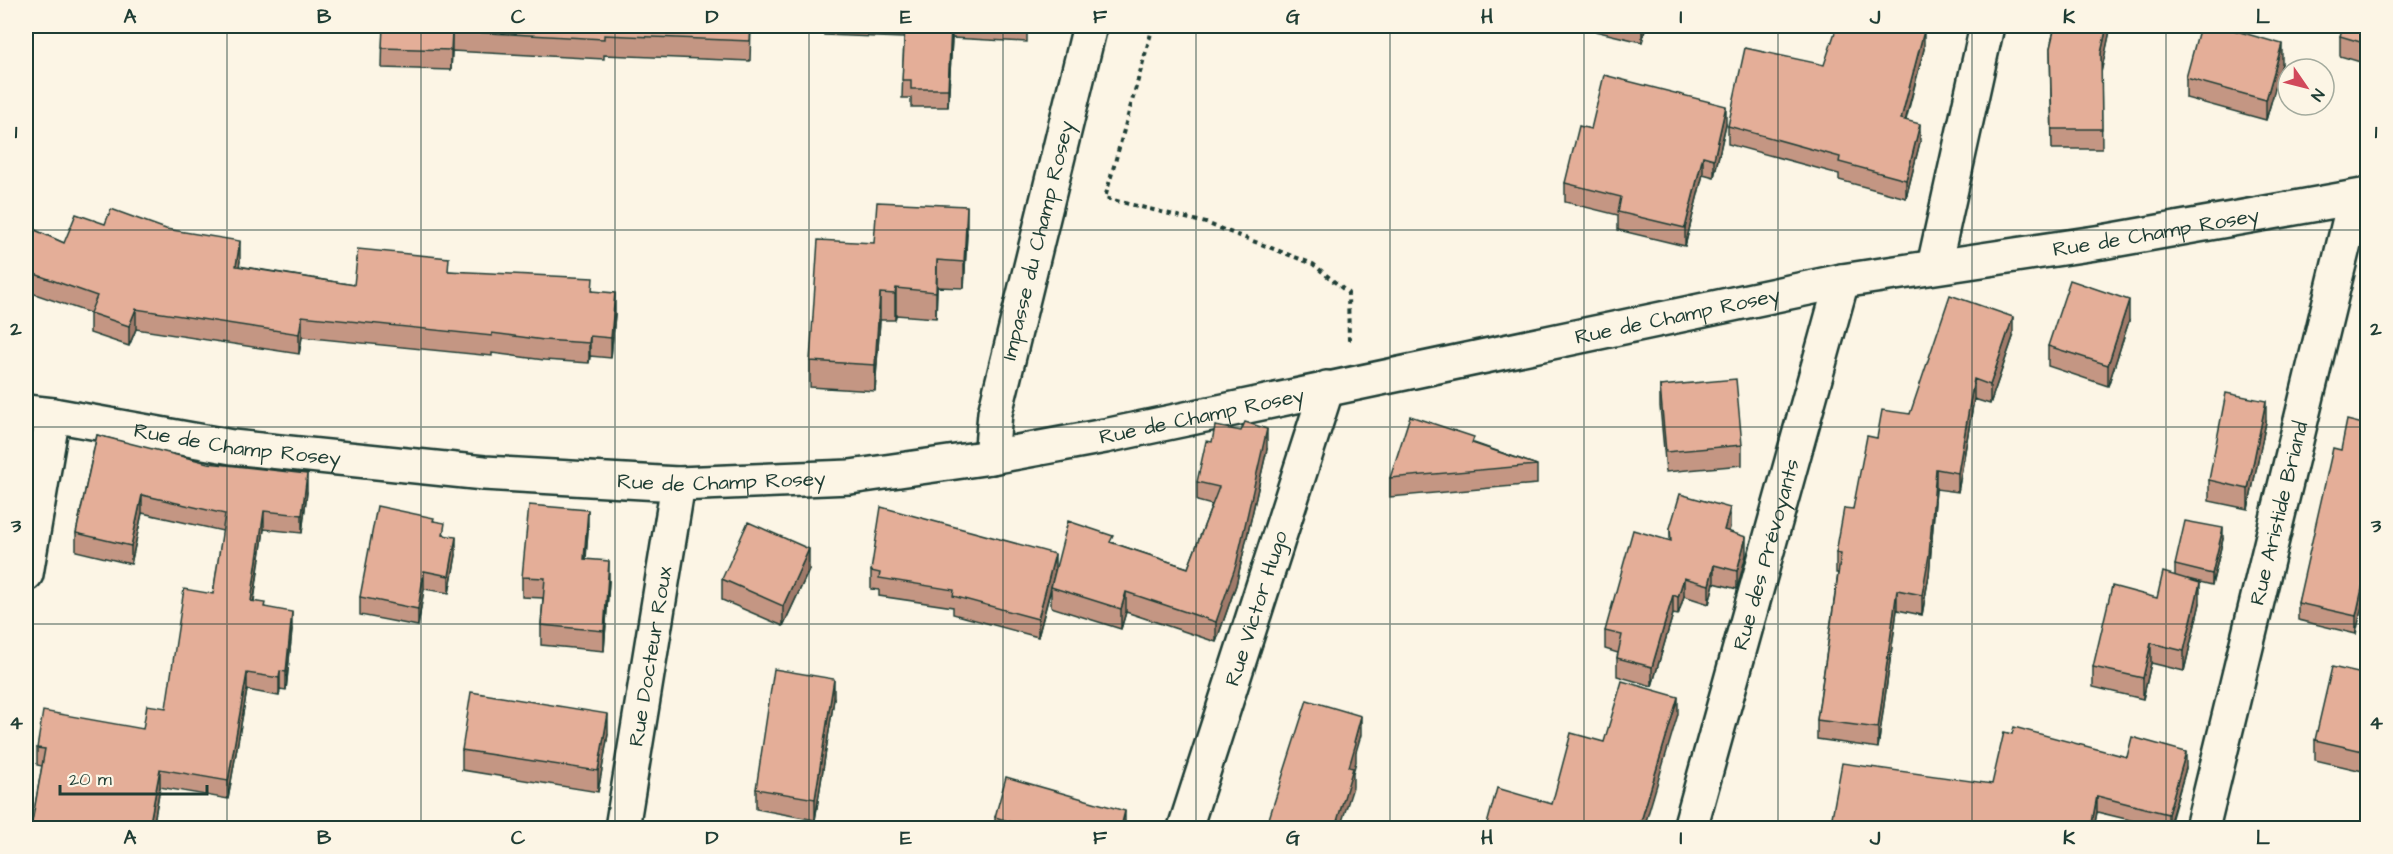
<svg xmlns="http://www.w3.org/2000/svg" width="2393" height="854" font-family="'Architects Daughter',sans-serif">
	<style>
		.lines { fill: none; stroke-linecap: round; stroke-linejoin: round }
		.street-casing { stroke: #1f3d34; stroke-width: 38 }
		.path { stroke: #1f3d34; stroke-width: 4; stroke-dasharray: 4.5 4.5; stroke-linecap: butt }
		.street { stroke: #fcf5e5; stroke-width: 33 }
		.wall { fill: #c49683; stroke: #1f3d34; stroke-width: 1.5 }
		.shaded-wall { fill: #a07a6a; stroke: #1f3d34; stroke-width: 1.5 }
		.building { fill: #e4ae98; stroke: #1f3d34; stroke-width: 1.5 }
		.grid { fill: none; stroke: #1f3d34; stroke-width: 1.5; stroke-opacity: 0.55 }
		.labels { text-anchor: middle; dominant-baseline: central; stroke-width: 4.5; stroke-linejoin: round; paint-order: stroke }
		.street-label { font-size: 21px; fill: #1f3d34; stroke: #fcf5e5 }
		.neatline { fill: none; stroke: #1f3d34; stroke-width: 2 }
		.grid-label { font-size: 20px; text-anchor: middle; font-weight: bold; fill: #1f3d34 }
	</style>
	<rect width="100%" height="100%" fill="#fcf5e5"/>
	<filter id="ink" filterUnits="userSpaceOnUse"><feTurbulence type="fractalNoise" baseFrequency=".0167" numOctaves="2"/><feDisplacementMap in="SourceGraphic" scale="12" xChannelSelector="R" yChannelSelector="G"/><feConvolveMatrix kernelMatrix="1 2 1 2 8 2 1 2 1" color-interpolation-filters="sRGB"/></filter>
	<g filter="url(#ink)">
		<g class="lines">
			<!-- street casing -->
			<g class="street-casing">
				<g id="street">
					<path d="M1934,266l53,-240"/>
					<path id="s1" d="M26,412l27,3 179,32 252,26 194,11 172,-7 141,-20 114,-21 737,-155 260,-39 266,-47"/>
					<path id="s2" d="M991,457l4,-44 95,-387"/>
					<path d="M26,574l27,-159"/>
					<path id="s3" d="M622,828l56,-344"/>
					<path id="s4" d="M1185,828l142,-440"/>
					<path id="s5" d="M1690,828l152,-547"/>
					<path id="s6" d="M2202,828l153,-630"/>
				</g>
			</g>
			<!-- path -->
			<path class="path" d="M1153,26l-48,172 101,25 107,41 35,29 1,48"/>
			<!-- street -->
			<use href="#street" class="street"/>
		</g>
		<!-- wall -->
		<path class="wall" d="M383,26h368l-1,35 -146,-6v4l-152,-8 -1,19 -69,-2z
			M824,26h203v16l-75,-4 -4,69h-37v-9h-9l2,-60 -80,-3z
			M1590,26h56l-4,16 -52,-12z
			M2055,26h56l-10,45 1,78h-50l-2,-101z
			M2367,26v38l-27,-8v-20z
			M1924,49l-18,71 14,22 -14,56 -67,-18v-6l-111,-30v-18l96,-61z
			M2282,64l-16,56 -80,-22v-20z
			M1726,124l-12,53 -11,-3 -18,72 -67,-16v-15l-53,-13v-19l26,-54z
			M105,224l135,37 -1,5 115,19 95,-14 144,20 22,23 -4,44 -21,-2 -1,7 -45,-3 -52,-7v3l-190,-19 -3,17 -163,-25 -7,17 -39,-13v-20l-64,-22v-65l38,17z
			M967,233l-3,55 -27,-1 -1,31 -40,-3 -1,5h-15l-5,71 -65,-4v-26l64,-118z
			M2129,321l-21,65 -60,-20v-20z
			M2013,337l-23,67 -16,-5 -16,93 -22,-3 -7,86 -7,40 -25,-5 -19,138 -61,-9v-19l21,-147h-2v-20l17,-44 24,-71z
			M1660,386l82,59v20l-76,7 -6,-66z
			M2266,422l-18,87 -39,-8v-21z
			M2367,425l-11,209 -58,-14v-17l43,-153z
			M97,435l210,57 -5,41 -38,-4 -10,72 11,6 27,23 -6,60 -6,-1 -1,7 -32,-6 -19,109 -68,-12 -7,41h-122l11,-62 -5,-1v-17l106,-19 23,-21 47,-114 10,-63 -81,-18 -11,51 -55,-13v-18z
			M1474,443l63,22v19l-147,13v-19z
			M1267,449l-31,136 -20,57 -90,-30 -5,17 -70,-22v-18l-13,48 -85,-23v-7l-74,-11v-6l-8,-1v-18l184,-1 58,-27 75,25 24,-63 -15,-4v-19z
			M434,521l11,14 11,20 -7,38 -25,-4 -6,37 -58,-11v-18z
			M1730,527l-1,4 17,24 -9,34 -23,-6 -5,21 -25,-8 -6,19 -5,-1 -21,72 -35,-10v-18l1,-5 -13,-4v-18l65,-90v-13z
			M588,530l-2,29 23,22 -5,70 -63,-6v-20l2,-27 -21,-1v-20z
			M2223,539l-11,46 -24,-6 12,24 -16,68 -33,-8 -8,36 -50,-12v-20l64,-69 18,-22v-11z
			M809,570l-26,56 -61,-26v-21z
			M2367,675v97l-52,-12v-20z
			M834,699l-19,121 -59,-11v-20z
			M608,734l-10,58 -136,-22v-20z
			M2127,757l59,11 -17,60h-6l-66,-16 -3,16h-264z
			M995,817l130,7 15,4h-145z"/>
		<!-- shaded-wall -->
		<path class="shaded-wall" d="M952,26v12l-4,69v-18z
			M1642,26h4l-4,16z
			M2107,26h4l-10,47v-20z
			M452,31v20l-1,19v-20z
			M1924,31v18l-23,88v-18z
			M2282,44v20l-16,56v-20z
			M1726,106v18l-12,53v-18z
			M1920,124v18l-14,56v-18z
			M1703,156v18l-18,72v-18z
			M967,206v27l-3,55v-26z
			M240,241v20l-4,25v-20z
			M937,260v27l-1,31v-26z
			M896,288v27l-1,5v-26z
			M615,293v21l-4,44v-20z
			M880,293v27l-5,71v-26z
			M2129,300v21l-21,65v-21z
			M136,309v20l-7,17v-20z
			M302,316v21l-3,17v-20z
			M2013,317v20l-23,67v-19z
			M590,336v20l-1,7v-20z
			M1974,379v20l-16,93v-19z
			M2266,401v21l-18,87v-20z
			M1267,429v20l-31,136 -20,57v-20z
			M1936,469v20l-7,86 -7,40v-20z
			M307,474v18l-5,41v-18z
			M142,495v18l-11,51v-18z
			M1730,508v19l-6,21v-18z
			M588,510v20l-4,49v-20z
			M264,511v18l-13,90v-18z
			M2223,528v11l-11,46v-11z
			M456,537v18l-7,38v-17z
			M1746,537v18l-9,34v-18z
			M809,549v21l-26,56v-20z
			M1055,554v18l-17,65v-18z
			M609,561v20l-5,70v-20z
			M1714,565v18l-5,21v-19z
			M2367,566v17l-11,51v-18z
			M424,571v18l-6,37v-17z
			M1684,578v18l-6,19v-18z
			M2200,583v20l-16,68v-20z
			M1897,590v20l-19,138v-20z
			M1126,592v20l-5,17v-20z
			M1673,595v19l-21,72v-19z
			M292,612v18l-6,60v-18z
			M2151,643v20l-8,36v-21z
			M280,671v18l-1,7v-18z
			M247,673v17l-19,109v-18z
			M834,679v20l-19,121v-21z
			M1678,697v17l-34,114h-5z
			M608,714v20l-10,58v-21z
			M1361,716v19l-5,17v10l-3,11v14l-13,41h-5l19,-86z
			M2186,752v16l-18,60v-14z
			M160,769v18l-7,41h-4z
			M2097,796v16l-3,16h-3z
			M1125,811v17l-3,-5z"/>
		<!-- building -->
		<path class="building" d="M383,26h368l-1,15 -146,-6v4l-152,-8 -1,19 -69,-2z
			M905,26h46l-3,63h-37v-9h-9z
			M1837,26h68l19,5 -23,88 19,5 -14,56 -67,-18 1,-5 -112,-31 17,-78 79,17z
			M2055,26h52l-6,27 1,76h-50l-2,-81z
			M2200,26h19l63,18 -16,56 -80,-22z
			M2343,26h24v18l-27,-8z
			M1604,75l122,31 -12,53 -11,-3 -18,72 -67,-16 3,-15 -56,-14 14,-57 12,3z
			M877,202l90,4 -3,56 -27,-2 -1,32 -40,-4 -1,6 -15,-1 -5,72 -65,-4 8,-121 56,3z
			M111,209l55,20 74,12 -4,25 118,19 4,-36 91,9 -1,13 145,7 -1,13 23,2 -4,45 -21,-2 -1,7 -45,-3 -52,-7v3l-190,-20 -3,18 -163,-25 -7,17 -39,-13 7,-17 -71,-25v-45l38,17 12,-29 29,10z
			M2070,280l59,20 -21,65 -60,-19z
			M1950,295l63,22 -23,68 -16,-6 -16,94 -22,-4 -7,86 -7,40 -25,-5 -19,138 -61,-8 24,-166 -5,-1 8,-45 9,1 14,-73 10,2 5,-28 28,4z
			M1736,379l6,66 -76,7 -6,-66z
			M2226,393l40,8 -18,88 -39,-9z
			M1410,416l64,21 -2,6 65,22 -147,13z
			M2347,420l20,5v141l-11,50 -58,-13 35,-155 8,2z
			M1245,422l22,7 -31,136 -20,57 -90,-30 -5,17 -70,-22 17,-66 45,15 -3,6 78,26 31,-81 -22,-5 9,-41 6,1 3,-16 26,5z
			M97,435l111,28 99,11 -5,41 -38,-4 -13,90 14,2 -1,4 28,5 -6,60 -6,-1 -1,7 -32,-5 -19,108 -68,-12 -11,59h-118l14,-79 -8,-1 6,-37 100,18 4,-24 19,3 18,-119 29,5 12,-80 -83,-19 -11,51 -55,-13z
			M1680,494l50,14 -6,22 22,7 -9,34 -23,-6 -5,20 -25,-7 -6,19 -5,-2 -21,72 -35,-9 5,-23 -17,-4 28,-101 38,11 -1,-13z
			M529,505l59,5 -4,49 25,2 -5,70 -63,-6 4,-47 -23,-1z
			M377,506l57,12 -1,3 12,2 -2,12 13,2 -7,39 -25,-5 -6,38 -58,-12z
			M881,507l174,47 -17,65 -85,-23 1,-6 -75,-12 1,-5 -9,-2z
			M2185,521l38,7 -11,46 -37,-9z
			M748,522l61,27 -26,57 -61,-27z
			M2163,572l37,11 -16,68 -33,-8 -8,35 -50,-11 19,-81 45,12z
			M2332,667l35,8v77l-52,-12z
			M774,669l60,10 -19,120 -59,-10z
			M1622,681l56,16 -39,131h-153l11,-40 55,16 19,-71 33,9z
			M471,692l137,22 -10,57 -136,-21z
			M1307,700l54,16 -7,26 2,1 -7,24 4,1 -18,60h-69z
			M2014,727l113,30 5,-20 54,15 -18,62 -71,-18 -6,32h-126l-36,-5v5h-99l12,-65 150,21 12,-52 8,2z
			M1006,777l119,34 -3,12 18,5h-108l-37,-11z
			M699,821l45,7h-47z"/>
	</g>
	<!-- grid -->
	<path class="grid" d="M227,26v802M421,26v802M615,26v802M809,26v802M1003,26v802M1196,26v802M1390,26v802M1584,26v802M1778,26v802M1972,26v802M2166,26v802M26,230h2342M26,427h2342M26,624h2342"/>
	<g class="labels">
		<!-- street labels -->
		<g class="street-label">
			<text stroke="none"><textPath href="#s1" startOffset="2158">Rue de Champ Rosey</textPath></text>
			<text stroke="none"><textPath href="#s2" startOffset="222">Impasse du Champ Rosey</textPath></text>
			<text stroke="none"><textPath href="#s1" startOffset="1672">Rue de Champ Rosey</textPath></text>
			<text stroke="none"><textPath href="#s1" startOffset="1186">Rue de Champ Rosey</textPath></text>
			<text stroke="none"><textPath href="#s1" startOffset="214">Rue de Champ Rosey</textPath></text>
			<text stroke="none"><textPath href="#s1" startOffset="700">Rue de Champ Rosey</textPath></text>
			<text stroke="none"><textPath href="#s6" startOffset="324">Rue Aristide Briand</textPath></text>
			<text stroke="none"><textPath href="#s5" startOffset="284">Rue des Prévoyants</textPath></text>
			<text stroke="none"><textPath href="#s4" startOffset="231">Rue Victor Hugo</textPath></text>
			<text stroke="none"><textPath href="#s3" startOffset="174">Rue Docteur Roux</textPath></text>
		</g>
	</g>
	<!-- margin -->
	<rect width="2393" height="854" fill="none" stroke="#fcf5e5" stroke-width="66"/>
	<!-- north arrow -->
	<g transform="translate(2306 87) rotate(125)"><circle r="28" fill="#fcf5e5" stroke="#a4ab9e" stroke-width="1.5"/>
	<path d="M0-4.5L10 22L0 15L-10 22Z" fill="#d1495b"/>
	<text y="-9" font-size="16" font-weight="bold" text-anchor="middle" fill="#1f3d34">N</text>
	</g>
	<!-- scale -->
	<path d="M60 785v9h147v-9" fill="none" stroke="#1f3d34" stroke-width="3"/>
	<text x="69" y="785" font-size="18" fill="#1f3d34" stroke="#fcf5e5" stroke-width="4.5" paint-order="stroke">20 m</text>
	<rect x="33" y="33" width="2327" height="788" class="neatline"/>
	<g class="grid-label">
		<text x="130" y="23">A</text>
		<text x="324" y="23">B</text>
		<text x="518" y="23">C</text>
		<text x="712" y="23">D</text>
		<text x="906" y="23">E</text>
		<text x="1100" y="23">F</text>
		<text x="1293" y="23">G</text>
		<text x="1487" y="23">H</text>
		<text x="1681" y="23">I</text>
		<text x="1875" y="23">J</text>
		<text x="2069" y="23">K</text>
		<text x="2263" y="23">L</text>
		<text x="16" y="138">1</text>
		<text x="2376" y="138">1</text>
		<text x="16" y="335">2</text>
		<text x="2376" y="335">2</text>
		<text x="16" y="532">3</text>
		<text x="2376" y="532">3</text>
		<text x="16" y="729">4</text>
		<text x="2376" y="729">4</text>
		<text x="130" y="844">A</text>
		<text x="324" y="844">B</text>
		<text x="518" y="844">C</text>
		<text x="712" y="844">D</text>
		<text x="906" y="844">E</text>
		<text x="1100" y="844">F</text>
		<text x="1293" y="844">G</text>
		<text x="1487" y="844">H</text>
		<text x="1681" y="844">I</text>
		<text x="1875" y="844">J</text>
		<text x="2069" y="844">K</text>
		<text x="2263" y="844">L</text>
	</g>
</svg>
